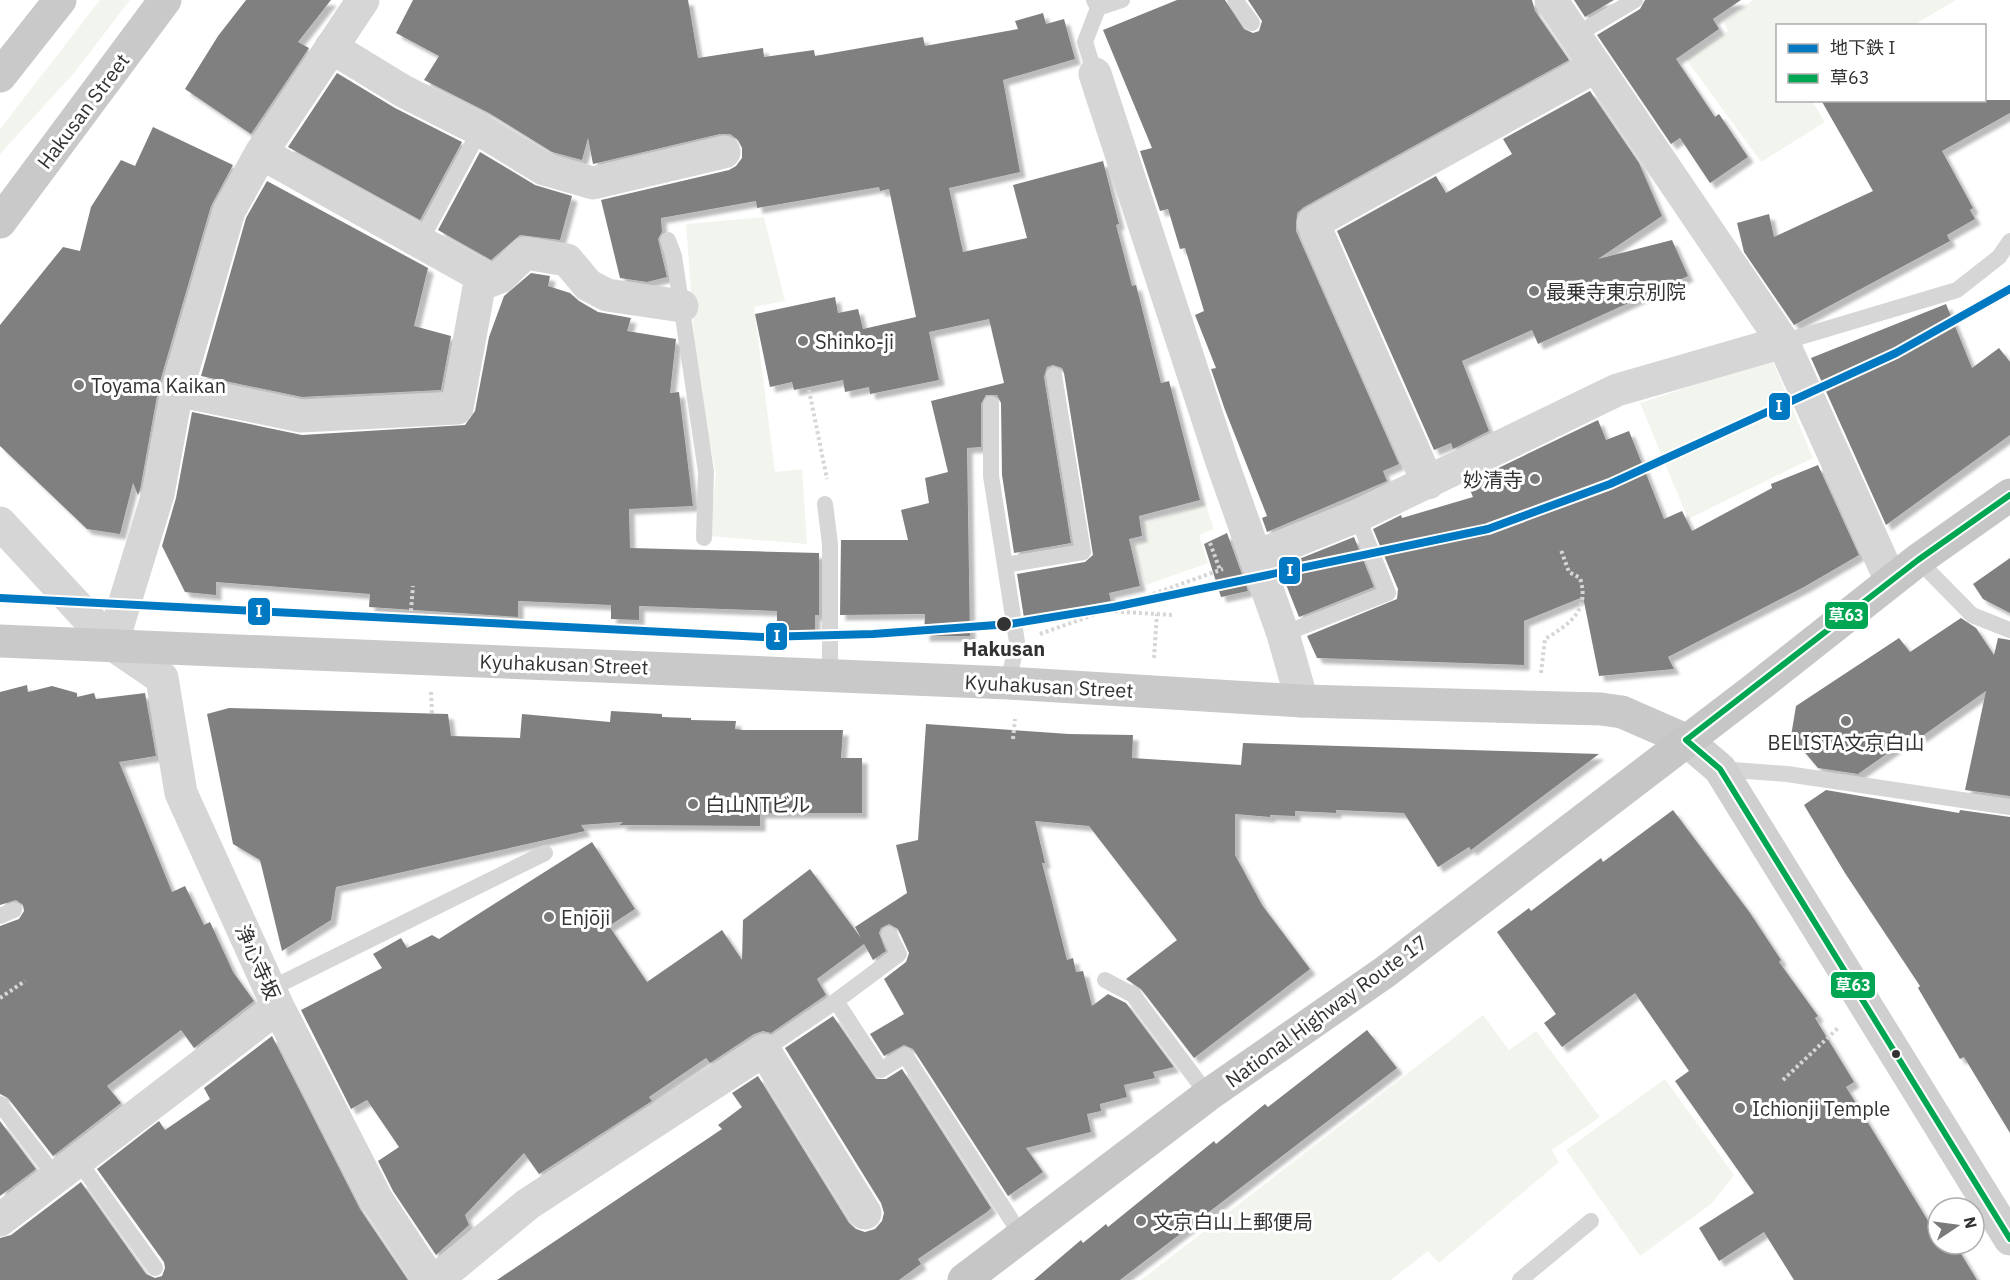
<svg xmlns="http://www.w3.org/2000/svg" width="2010" height="1280" font-family="'IBM Plex Sans','Noto Sans JP',sans-serif">
	<style>
		.green { fill: #f2f5ed }
		.building { fill: #808080; filter: url(#shadow) }
		.lines { fill: none; stroke-linecap: round; stroke-linejoin: round }
		.path { stroke: #d6d6d6; stroke-width: 4; stroke-dasharray: 3 3; stroke-linecap: butt }
		.service { stroke: #d6d6d6; stroke-width: 16 }
		.minor { stroke: #d6d6d6; stroke-width: 33 }
		.secondary { stroke: #cfcfcf; stroke-width: 33 }
		.primary { stroke: #c9c9c9; stroke-width: 33 }
		.trunk { stroke: #c6c6c6; stroke-width: 33 }
		.bus-1-casing { stroke: #fff; stroke-width: 10 }
		.bus-1 { stroke: #00a651; stroke-width: 6 }
		.metro-1-casing { stroke: #fff; stroke-width: 12 }
		.metro-1 { stroke: #0079c2; stroke-width: 8 }
		.poi-dot { fill: #7a7a7a; stroke: #fff; stroke-width: 2 }
		.stop-dot { fill: #323232; stroke: #fff; stroke-width: 2 }
		.labels { text-anchor: middle; dominant-baseline: central; stroke-width: 6; stroke-linejoin: round; paint-order: stroke }
		.street-label { font-size: 20px; fill: #323232; stroke: #fff }
		.poi-label { font-size: 20px; fill: #323232; stroke: #fff; text-anchor: start }
		.stop-label { font-size: 20px; font-weight: bold; fill: #323232; stroke: #fff }
		.line-badge { stroke: #fff; stroke-width: 2 }
		.badge-label { font-size: 16px; text-anchor: middle; font-weight: bold; fill: #fff }
	</style>
	<defs>
		<filter id="shadow"><feDropShadow dx="5.5" dy="5.5" stdDeviation="1.5" flood-color="#0004"/></filter>
	</defs>
	<rect width="100%" height="100%" fill="#fff"/>
	<!-- green -->
	<path class="green" d="M100,0h30l-55,72 -75,82v-25z
		M1753,0h203l-42,25 -136,1v74l34,1 13,21 -64,40 -75,-103 42,-28 -4,-9z
		M764,217l21,84 -31,6 21,165 27,-3 5,75 -98,-8 7,-62 -18,-86 -12,-164z
		M1772,359l41,99 -125,61 -48,-116z
		M1205,503l9,26 -15,6 9,28 -62,22 -13,-40 16,-6 -5,-15z
		M1483,1015l26,35 27,-19 64,86 -48,33 7,12 -120,101 -11,-12 -37,29h-250z
		M1665,1079l69,96 -23,29 -71,52 -74,-106z"/>
	<!-- building -->
	<path class="building" d="M246,0h85l-33,42 11,6 -58,86 -66,-45 33,-53z
		M413,0h275l10,58 65,-10 1,9 50,-7 1,6 108,-19 2,9 93,-17 -3,-8 28,-8 3,11 18,-5 11,40 -72,21 17,92 -71,16 14,64 64,-14 -14,-53 90,-24 16,63 -3,1 16,61 4,-1 25,98 8,-2 31,119 -61,16 3,20 -13,3 11,47 -31,7 2,8 -87,17 -7,-44 68,-12 8,-7 -29,-182 -2,-5 -9,-3 -6,2 -3,10 27,166 -57,10 -12,-78 -1,-72 -4,-8h-11l-5,9v43l-14,1 3,188h-46l1,-22 -85,1 1,-75h67l-7,-30 28,-7 -4,-25 23,-6 -17,-71 73,-18 -15,-64 -60,13 10,48 -69,14 -1,-7 -24,5 -2,-12 -49,10 -2,-8 -22,5 -15,-73 80,-17 3,16 20,-4 5,20 53,-12 -27,-128 -9,2 -1,-4 -122,21 -1,-7 -95,17 1,14 -4,7 9,38 -20,5 -27,-4 -19,-78 128,-30 7,-4 6,-8v-10l-4,-8 -8,-6h-10l-127,30 -5,-26 -6,22 -30,-8 -63,-39 -65,-33 15,-24 -43,-23z
		M1177,0h48l19,29 9,4 6,-2 3,-10 -14,-21h284l3,11 34,49 -265,147 -7,6 -1,18 103,233 -16,7 4,10 -120,51 -5,-14 5,-2 -42,-106 -14,-41 5,-1 -21,-53 9,-4 -19,-63 -5,1 -12,-40 -8,2 -20,-60 12,-3 -49,-118z
		M1574,0h40l-29,17z
		M1645,0h96l-28,19 6,10 -43,30 39,58 4,-3 29,43 -38,26 -30,-45 -9,6 -74,-109 43,-26z
		M337,73l58,35 67,34 -42,78 -132,-73z
		M1590,91l49,72 23,53 -64,43 74,-19 16,36 -150,68 -6,-14 -70,31 27,70 -36,18 -2,-6 -17,7 -97,-219 99,-55 10,17 66,-39 -9,-15z
		M1821,100h189v13l-68,38 31,57 -3,2 5,9 -28,16 3,6 -156,84 -50,-73 -7,-29 32,-9 5,23 99,-46z
		M153,127l80,38 -22,41 -52,179 -19,105 -2,5 -5,-12 -13,51 -33,-5 -87,-83v-121l63,-78 17,4 11,-44 30,-47 14,6z
		M480,152l55,33 37,11 -12,44 -40,-5 -29,25 -53,-30z
		M267,181l161,87 -14,58 37,10 -10,54 -139,7 -101,-21 45,-158z
		M531,273l19,3 -2,10 22,7 9,8 19,11 33,6 -4,13 49,8 -6,54 9,-1 14,114 -64,3 1,39 189,5v62h-4v16l-38,-1v-19l-138,-5v14l-28,-1v-14l-93,-4v16l-149,-10 1,-13 -154,-12v13l-31,-3 -23,-46 14,-48 16,-86 110,23 163,-10 10,-14 14,-74 15,-41z
		M1946,304l26,64 27,-20 11,14v73l-124,90 -75,-167z
		M1598,420l8,20 23,-9 35,88 18,-8 10,20 80,-43 -1,-4 47,-19 41,90 -55,32 -136,70 6,12 -75,7 -16,-79 -59,24v44l-207,-7 -10,-22 90,-37 1,-10 -25,-60 28,-14 1,3 71,-21 -6,-14z
		M1227,533l21,58 -27,6 -17,-53z
		M1354,537l20,50 -75,30 -20,-50z
		M2010,558v55l-27,-14 -10,-15z
		M1961,618l15,10 18,27 4,-17 12,2v156l-45,-6 21,-99 -65,46 -3,-5 -60,42 -40,-6 -27,-32 5,-30 103,-68 11,14z
		M27,685l1,7 24,-6 25,7v4l17,-4 2,6 49,-6 11,63 -37,6 53,130 13,-6 19,39 6,-3 23,50 21,29 -60,47 -13,-18 -74,56 14,17 -68,53 -45,-58 -8,-4v-168l19,-7 5,-8 -1,-6 -7,-5 -16,5v-213z
		M229,708l219,6 3,22 69,2 2,-24 88,8 1,-11 51,3v3l29,1v2l45,1 -1,8 8,1h100l-2,28h21v55h-102v13l-141,-1 4,-3 -42,3 4,6 -249,56 -5,33 -49,31 -22,-91 -27,-16 -26,-130z
		M926,724l143,10 64,1 -1,23 109,7 2,-22 356,11 -128,96 -2,-3 -31,20 -34,-54 -68,-3v3l-41,-2v5l-25,-1v2l-35,-3v41l27,50 48,64 -116,89 -53,-69 -15,-10 51,-39 -88,-114 -54,-5 10,42h-3l25,97 6,-2 3,14 7,-1 9,35 16,-12 18,9 48,64 -21,5 2,6 -31,7 3,12 -27,7 1,7 -14,3 4,18 -65,16 17,24 -35,24 -95,-147 -9,-4 -20,11 -14,-22 34,-20 -20,-35 22,-17 3,-9 -11,-24 -9,-5 -8,4 -2,5 7,18 -13,9 -9,-16 -47,35 9,16 -55,38 -8,-2 -9,3 -44,29 -4,-5 -57,39 3,4 -113,73 -15,-21 -59,62 4,10 -33,30 -43,-64 -15,-30 21,-14 -32,-47 -16,9 -50,-99 81,-42 -9,-14 28,-16 6,10 25,-13 7,4 153,-97 43,67 -26,17 38,56 75,-52 20,30 1,-40 67,-51 51,69 -6,-11 52,-34 -11,-48 22,-5z
		M1826,790l133,23 1,-3 50,7v316l-46,-76 -4,2 -42,-71 2,-2 -75,-113 -41,-68z
		M1673,810l77,103 31,47 -2,2 39,54 -3,2 39,64 -8,5 92,150v7h17l22,36h-183l-30,-48 -45,29 -20,-33 55,-35 -79,-112 14,-10 -54,-78 -73,54 -18,-24 12,-9 -59,-82 32,-24 2,3 70,-53 2,4z
		M833,1016l43,63h10l16,-10 89,139 -4,4 -69,47 3,5 -22,16h-402l225,-151 -4,-4 24,-18 -10,-14 26,-17 91,147 7,6 9,3 10,-3 7,-8 2,-8 -3,-10 -96,-155z
		M1367,1030l30,38 -277,212h-86l47,-40 2,3 23,-19 2,3 106,-86 2,3 49,-40 3,3z
		M272,1036l88,173 48,71h-408v-42l11,-3 70,-53 65,92 9,4 7,-2 3,-8 -1,-6 -67,-93 62,-48 6,9 45,-31 -6,-11z
		M0,1121l36,48 -36,27z"/>
	<g class="lines">
		<!-- path -->
		<path class="path" d="M809,390l18,89
			M1210,543l10,27
			M1109,611l63,4
			M410,623l3,-37
			M1040,634l183,-65
			M1154,658l3,-44
			M1541,673l4,-34c25,-15 45,-29 35,-61l-11,-6 -8,-22
			M431,692l1,22
			M1013,739l2,-20
			M0,998l25,-17
			M1783,1080l55,-52"/>
		<!-- service -->
		<path class="service" d="M1094,0l4,8 -13,34 10,32
			M1235,0l17,23
			M1098,8l24,-8
			M1576,35l59,-35
			M668,240l6,16 32,216 -2,66
			M420,242l60,-112
			M1783,342l174,-52 42,-33 11,-16
			M991,404v72l26,166 -9,41
			M825,504l5,40v131
			M1918,560l54,55 38,15
			M1005,565l78,-13 -29,-177
			M1283,634l105,-41 -31,-77
			M1720,769l67,5 223,33
			M0,916l14,-6
			M1105,980l28,15 75,100
			M270,989l275,-136
			M836,1001l45,69 24,-15 118,183
			M764,1050l72,-49 63,-47 -10,-20
			M0,1104l55,72
			M77,1159l78,109
			M1520,1280l71,-59"/>
		<!-- minor -->
		<path class="minor" d="M1551,0l232,342 108,239
			M331,47l72,44 77,39 64,39 49,14 131,-31
			M1095,74l127,388 61,172 19,67
			M261,153l229,128 10,-4 25,-24 42,7 21,25 19,10 75,11
			M177,390l124,26 156,-8 24,-132
			M1428,483l-115,-260 283,-157
			M0,523l112,121 50,34 19,115 97,214 99,193 53,80
			M1255,557l102,-41 260,-126 166,-48
			M112,644l46,-150 19,-104 52,-179 32,-58 102,-153
			M0,1220l278,-213
			M436,1280l92,-76 236,-154 101,163"/>
		<!-- secondary -->
		<path class="secondary" d="M1686,740l34,29 290,470"/>
		<!-- primary -->
		<path class="primary" d="M0,76l60,-76
			M0,222l165,-222
			M0,641l1008,42 294,18 299,8 21,3 64,28"/>
		<!-- trunk -->
		<path class="trunk" d="M964,1280l244,-185 177,-123 367,-281 166,-131 92,-65"/>
		<!-- bus-1 casing -->
		<g class="bus-1-casing">
			<path id="bus-1" d="M1686,740l34,29 290,470
				M1686,740l232,-180 92,-65"/>
		</g>
		<!-- bus-1 -->
		<use href="#bus-1" class="bus-1"/>
		<!-- metro-1 casing -->
		<g class="metro-1-casing">
			<path id="metro-1" d="M0,598l762,39 111,-3 137,-10 104,-17 374,-78 122,-45 286,-131 114,-64"/>
		</g>
		<!-- metro-1 -->
		<use href="#metro-1" class="metro-1"/>
	</g>
	<!-- markers -->
	<g class="poi-dot">
		<circle cx="1534" cy="291" r="6"/>
		<circle cx="803" cy="341" r="6"/>
		<circle cx="79" cy="385" r="6"/>
		<circle cx="1535" cy="479" r="6"/>
		<circle cx="1846" cy="721" r="6"/>
		<circle cx="693" cy="804" r="6"/>
		<circle cx="549" cy="917" r="6"/>
		<circle cx="1740" cy="1108" r="6"/>
		<circle cx="1141" cy="1221" r="6"/>
	</g>
	<g class="stop-dot">
		<circle cx="1004" cy="624" r="8"/>
		<circle cx="1896" cy="1054" r="5"/>
	</g>
	<g class="labels">
		<!-- street labels -->
		<g class="street-label">
			<text transform="translate(83 111) rotate(-53)">Hakusan Street</text>
			<text transform="translate(564 664) rotate(2)">Kyuhakusan Street</text>
			<text transform="translate(1049 686) rotate(3)">Kyuhakusan Street</text>
			<text transform="translate(258 962) rotate(66)">浄心寺坂</text>
			<text transform="translate(1326 1011) rotate(-36)">National Highway Route 17</text>
		</g>
		<!-- poi labels -->
		<g class="poi-label">
			<text x="1546" y="291">最乗寺東京別院</text>
			<text x="815" y="341">Shinko-ji</text>
			<text x="91" y="385">Toyama Kaikan</text>
			<text x="1523" y="479" text-anchor="end">妙清寺</text>
			<text x="1846" y="742" text-anchor="middle">BELISTA文京白山</text>
			<text x="705" y="804">白山NTビル</text>
			<text x="561" y="917">Enjōji</text>
			<text x="1752" y="1108">Ichionji Temple</text>
			<text x="1153" y="1221">文京白山上郵便局</text>
		</g>
		<!-- stop labels -->
		<g class="stop-label">
			<text x="1004" y="648">Hakusan</text>
		</g>
	</g>
	<g class="line-badge">
		<rect x="1768" y="392" width="23" height="29" rx="6" fill="#0079c2"/>
		<rect x="1278" y="556" width="23" height="29" rx="6" fill="#0079c2"/>
		<rect x="247" y="597" width="24" height="29" rx="6" fill="#0079c2"/>
		<rect x="1824" y="601" width="45" height="29" rx="6" fill="#00a651"/>
		<rect x="765" y="622" width="23" height="29" rx="6" fill="#0079c2"/>
		<rect x="1830" y="971" width="46" height="28" rx="6" fill="#00a651"/>
	</g>
	<g class="badge-label">
		<text x="1779" y="412">I</text>
		<text x="1290" y="576">I</text>
		<text x="259" y="617">I</text>
		<text x="1846" y="621">草63</text>
		<text x="777" y="642">I</text>
		<text x="1853" y="991">草63</text>
	</g>
	<!-- legend -->
	<rect x="1776" y="24" width="210" height="78" fill="#ffffff" stroke="#adadad" stroke-width="1.5"/>
	<rect x="1788" y="44" width="30" height="9" fill="#0079c2" stroke="#adadad" stroke-width="1.5"/>
	<text x="1830" y="54" font-size="18" fill="#323232">地下鉄 I</text>
	<rect x="1788" y="74" width="30" height="9" fill="#00a651" stroke="#adadad" stroke-width="1.5"/>
	<text x="1830" y="84" font-size="18" fill="#323232">草63</text>
	<!-- north arrow -->
	<g transform="translate(1956 1226) rotate(77)"><circle r="28" fill="#ffffff" stroke="#adadad" stroke-width="1.5"/>
	<path d="M0-4.5L10 22L0 15L-10 22Z" fill="#7a7a7a"/>
	<text y="-9" font-size="16" font-weight="bold" text-anchor="middle" fill="#323232">N</text>
	</g>
</svg>
